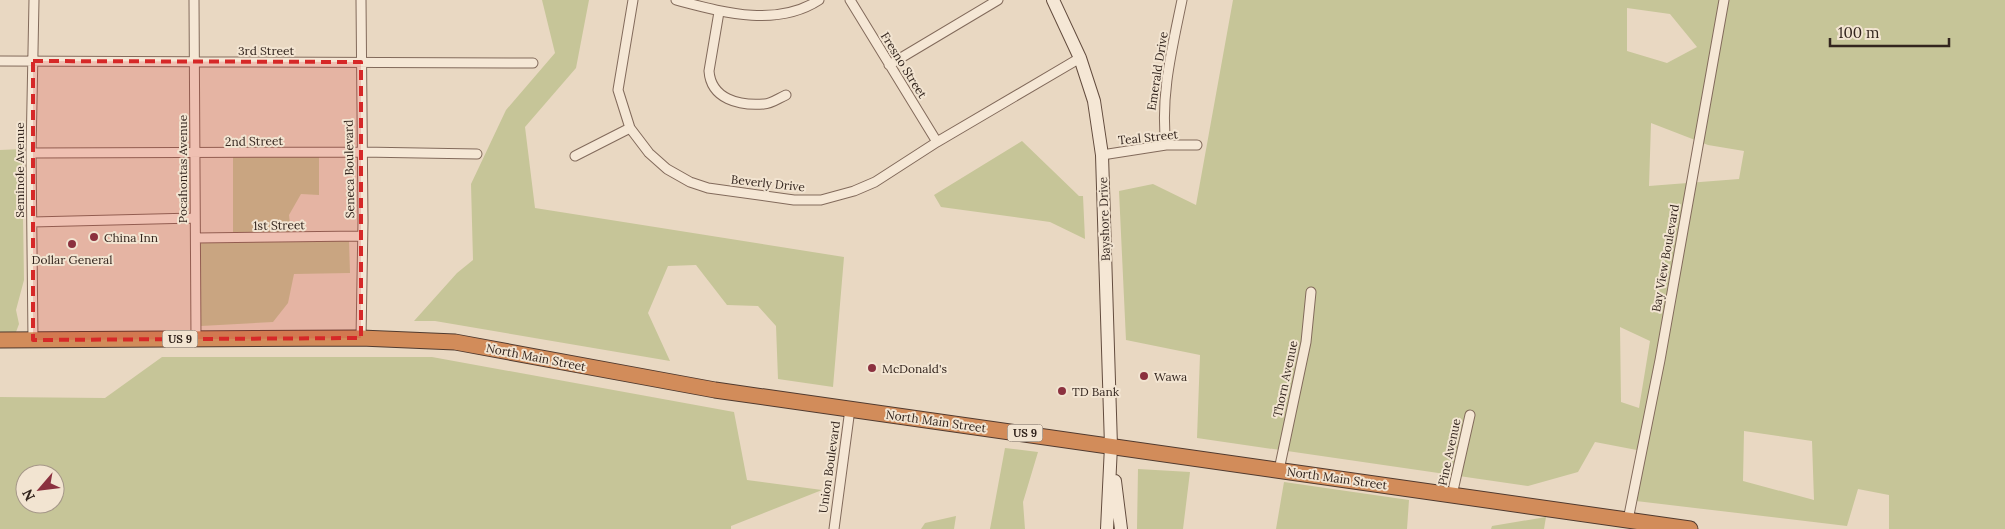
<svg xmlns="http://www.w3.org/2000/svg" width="2005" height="529" font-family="Lora,serif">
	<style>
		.green { fill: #c6c598; fill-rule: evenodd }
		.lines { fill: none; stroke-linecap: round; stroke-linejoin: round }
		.street-casing { stroke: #826a5b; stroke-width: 11 }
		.secondary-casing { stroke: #634c3e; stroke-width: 14 }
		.highway-casing { stroke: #503a2f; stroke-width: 17 }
		.street { stroke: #f5e7d5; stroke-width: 9 }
		.secondary { stroke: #f5e7d5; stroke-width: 12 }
		.highway { stroke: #d28c5a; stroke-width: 15 }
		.marked { fill: #d62828; fill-opacity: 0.2; stroke: #d62828; stroke-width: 4; stroke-dasharray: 10 6; stroke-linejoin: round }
		.poi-dot { fill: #8b313f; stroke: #f2e4d1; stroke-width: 2 }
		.labels { text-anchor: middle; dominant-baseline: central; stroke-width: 4; stroke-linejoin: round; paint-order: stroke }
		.shield { fill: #f2e4d1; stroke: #6c5e54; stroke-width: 1 }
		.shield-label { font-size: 11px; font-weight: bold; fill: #33251e }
		.street-label { font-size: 12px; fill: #33251e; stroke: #f2e4d1 }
		.poi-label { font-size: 12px; fill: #33251e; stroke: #f2e4d1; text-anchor: start }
	</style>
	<rect width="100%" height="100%" fill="#e9d8c2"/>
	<!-- green -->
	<path class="green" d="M542,0h47l-13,68 -51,59 10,81 309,49 -11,130 -55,-8 -2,-53 -18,-20 -31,-1 -31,-40 -28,1 -20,47 22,48 -235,-40h-21l43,-48 16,-13 -2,-76 35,-74 49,-57z
		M1233,0h772v529h-116v-34l-31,-6 -11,37 -211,-25 6,-50 -47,-9 -17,30 -50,14 -331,-48 3,-83 -74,-15 -7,-149 34,-7 43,21zM1627,8l43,6 27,33 -30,16 -40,-12zM1651,123l57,22 36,6 -5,28 -90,7zM1620,327l30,14 -11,67 -18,-6zM1744,431l68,10 2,59 -71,-19z
		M1022,141l57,55h4l2,43 -35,-17 -109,-15 -7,-12z
		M22,149l2,131 -8,30 3,14 -3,8h-16v-182z
		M233,154l86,3v38l-18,-1 -12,21 3,26h57l1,32 -56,1 -6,29 -15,19 -72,4v-83h32z
		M162,357h270l302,55 13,68 75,10 -91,36v3h-731v-132l105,1zM25,474h30v30h-30z
		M1005,448l33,4 -15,50 2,27h-35z
		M1138,469l52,3 -7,57h-46z
		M1284,482l125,18 -2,29h-131z
		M956,516l-2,13h-33l4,-6z
		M1546,517l-2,12h-53l1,-3z"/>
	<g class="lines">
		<!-- street casing -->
		<g class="street-casing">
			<path id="street" d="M194,0l2,339
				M633,0l-15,90 12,38 19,25 18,16 23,13 18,6 86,12h27l33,-9 21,-9 62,-40 143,-84
				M676,0c46,12 100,28 143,0
				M850,0l87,142
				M719,12l-10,59c2,28 30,35 55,33 7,0 15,-6 22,-9
				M0,61l533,2
				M889,65l109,-65
				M1166,145c-6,-49 6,-96 16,-145
				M31,153l331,-1 115,2
				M1102,155l64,-10h31
				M575,156l55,-28
				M32,222l162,-4
				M196,238l166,-2
				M361,338l2,-117 -2,-221
				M33,340l-2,-187 3,-153
				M1279,470l27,-128 5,-50
				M1452,495l18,-80
				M1628,520l32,-160 64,-360
				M834,529l16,-120"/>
		</g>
		<!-- secondary casing -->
		<g class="secondary-casing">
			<path id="secondary" d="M1053,0l27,58 14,43 8,54 9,291 -4,83
				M1115,481l6,48"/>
		</g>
		<!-- highway casing -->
		<g class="highway-casing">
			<path id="highway" d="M0,340l361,-2 94,4 260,48 975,139"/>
		</g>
		<!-- street -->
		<use href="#street" class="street"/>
		<!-- secondary -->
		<use href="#secondary" class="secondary"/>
		<!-- highway -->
		<use href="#highway" class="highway"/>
	</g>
	<!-- marked area -->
	<path class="marked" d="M33,61l328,1v276l-328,2z"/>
	<!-- markers -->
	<g class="poi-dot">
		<circle cx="94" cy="237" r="5"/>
		<circle cx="72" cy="244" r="5"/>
		<circle cx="872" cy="368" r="5"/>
		<circle cx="1144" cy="376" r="5"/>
		<circle cx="1062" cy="391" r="5"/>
	</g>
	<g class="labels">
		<!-- shield labels -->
		<g class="shield">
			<rect x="162.5" y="330.5" width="35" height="17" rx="4"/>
			<rect x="1007.5" y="424.5" width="35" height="17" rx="4"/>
		</g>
		<g class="shield-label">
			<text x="180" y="339">US 9</text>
			<text x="1025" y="433">US 9</text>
		</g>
		<!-- street labels -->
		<g class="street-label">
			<text x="266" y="50">3rd Street</text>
			<text transform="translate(904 65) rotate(58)">Fresno Street</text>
			<text transform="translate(1157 71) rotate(-81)">Emerald Drive</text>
			<text transform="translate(1148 137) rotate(-6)">Teal Street</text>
			<text transform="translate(254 141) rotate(-1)">2nd Street</text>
			<text transform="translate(182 169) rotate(-90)">Pocahontas Avenue</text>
			<text transform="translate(349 169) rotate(-91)">Seneca Boulevard</text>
			<text transform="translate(19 170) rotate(-90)">Seminole Avenue</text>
			<text transform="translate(768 183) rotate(6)">Beverly Drive</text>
			<text transform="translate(1104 219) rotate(-92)">Bayshore Drive</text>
			<text transform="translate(279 225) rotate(-1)">1st Street</text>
			<text transform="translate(1665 258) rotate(-80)">Bay View Boulevard</text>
			<text transform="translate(536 357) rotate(11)">North Main Street</text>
			<text transform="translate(1285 379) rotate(-78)">Thorn Avenue</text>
			<text transform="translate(936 421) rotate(8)">North Main Street</text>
			<text transform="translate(1449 452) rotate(-78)">Pine Avenue</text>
			<text transform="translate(829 467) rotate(-82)">Union Boulevard</text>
			<text transform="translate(1337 478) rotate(8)">North Main Street</text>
		</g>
		<!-- poi labels -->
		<g class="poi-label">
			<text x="104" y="237">China Inn</text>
			<text x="72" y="259" text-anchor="middle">Dollar General</text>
			<text x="882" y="368">McDonald's</text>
			<text x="1154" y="376">Wawa</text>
			<text x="1072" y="391">TD Bank</text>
		</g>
	</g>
	<!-- north arrow -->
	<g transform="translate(40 489) rotate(242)"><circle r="24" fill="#f2e4d1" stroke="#a69889"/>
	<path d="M0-4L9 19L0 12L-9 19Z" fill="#8b313f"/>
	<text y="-8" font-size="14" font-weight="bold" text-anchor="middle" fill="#33251e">N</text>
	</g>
	<!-- scale -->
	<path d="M1830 38v8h119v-8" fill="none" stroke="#33251e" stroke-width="2.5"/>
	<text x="1838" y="38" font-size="15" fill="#33251e" stroke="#f2e4d1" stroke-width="4" paint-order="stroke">100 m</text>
</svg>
